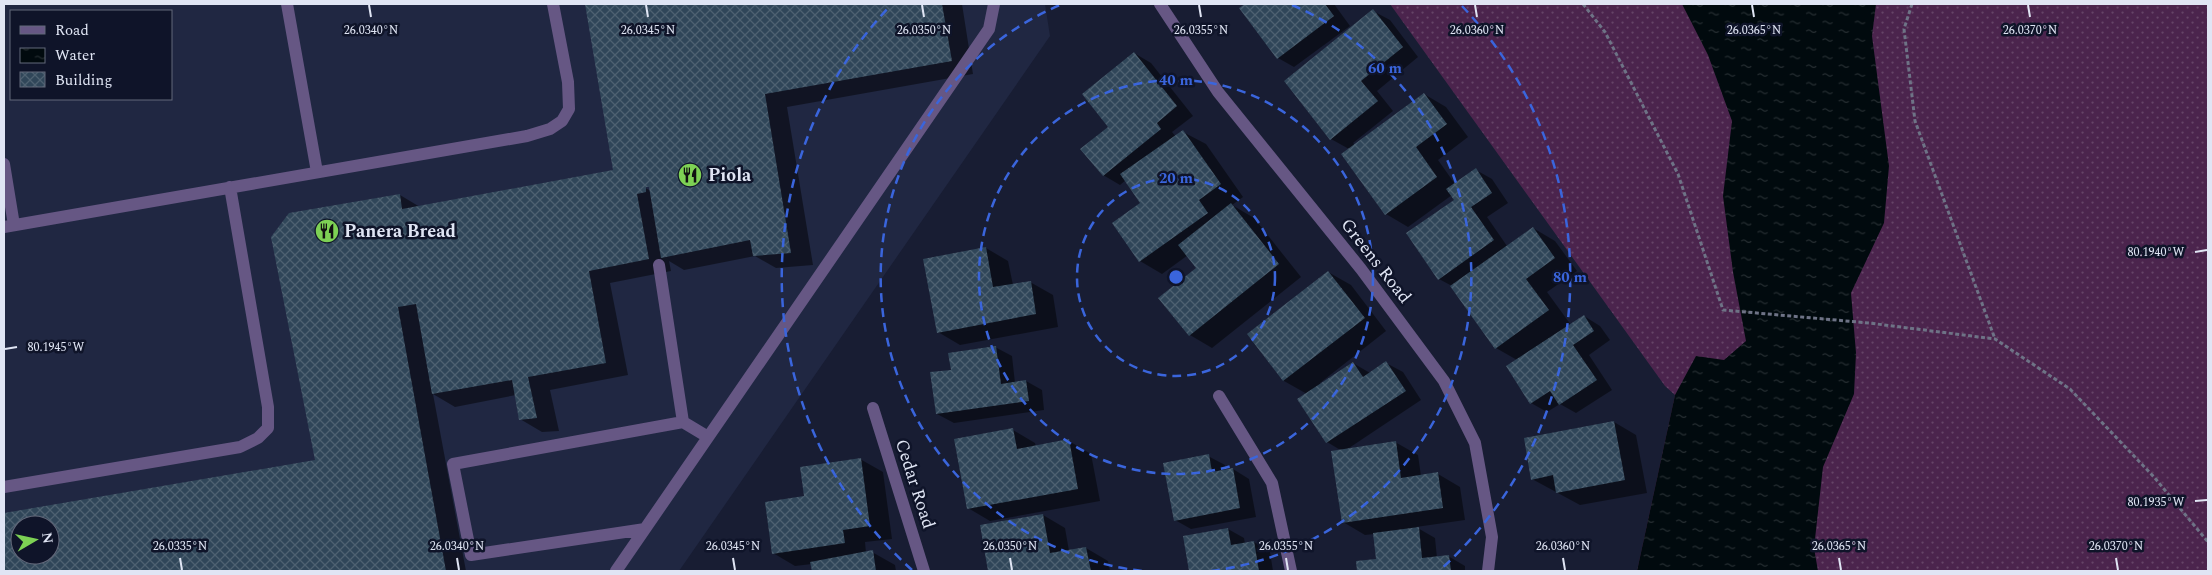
<svg xmlns="http://www.w3.org/2000/svg" width="2212" height="575" font-family="Spectral,serif">
	<style>
		.built { fill: #202742; fill-rule: evenodd }
		.grass { fill: url(#grass-dots) }
		.water { fill: url(#water-ripples) }
		.shadow { fill: #0007; fill-rule: evenodd }
		.building { fill: url(#building-cross-hatch); fill-rule: evenodd }
		.lines { fill: none; stroke-linecap: round; stroke-linejoin: round }
		.path { stroke: #6e7386; stroke-width: 3; stroke-dasharray: 4 2.5; stroke-linecap: butt }
		.minor { stroke: #665784; stroke-width: 12 }
		.ticks { fill: none; stroke: #e0e5f4; stroke-width: 2 }
		.ring { fill: none; stroke: #3a65dc; stroke-width: 2.5; stroke-dasharray: 9 6 }
		.labels { text-anchor: middle; dominant-baseline: central; stroke-width: 5; stroke-linejoin: round; paint-order: stroke }
		.poi-label { font-size: 18px; font-weight: bold; fill: #e0e5f4; stroke: #0f1429; text-anchor: start }
		.street-label { font-size: 18px; fill: #e0e5f4; stroke: #0f1429 }
		.ticks-label { font-size: 12px; text-anchor: middle; fill: #e0e5f4; stroke: #0f1429; stroke-width: 5; stroke-linejoin: round; paint-order: stroke }
		.centre { fill: #3a65dc; stroke: #0f1429; stroke-width: 2.5 }
		.ring-label { font-size: 15px; text-anchor: middle; font-weight: bold; fill: #3a65dc; stroke: #0f1429; stroke-width: 5; stroke-linejoin: round; paint-order: stroke }
	</style>
	<defs>
		<pattern id="grass-dots" width="8" height="8" patternUnits="userSpaceOnUse" patternTransform="scale(1.25)"><rect width="8" height="8" fill="#4b244d"/><path d="M2 2h.1M6 6h.1" fill="none" stroke="#654467" stroke-width="1.8" stroke-linecap="round"/></pattern>
		<pattern id="water-ripples" width="26" height="14" patternUnits="userSpaceOnUse" patternTransform="scale(1.25)"><rect width="26" height="14" fill="#010a0e"/><path d="M2 4q2-2 4 0t4 0M15 11q2-2 4 0t4 0" fill="none" stroke="#262e32"/></pattern>
		<pattern id="building-cross-hatch" width="8" height="8" patternUnits="userSpaceOnUse" patternTransform="scale(1.25)"><rect width="8" height="8" fill="#304659"/><path d="M0 0l8 8M0 8l8-8" fill="none" stroke="#4e6171"/></pattern>
	</defs>
	<rect width="100%" height="100%" fill="#181d33"/>
	<!-- built -->
	<path class="built" d="M4,4h1041l5,32 -371,535h-675zM11,11h160v88h-160zM20,525h30v30h-30z"/>
	<!-- grass -->
	<path class="grass" d="M1390,4h818v567h-571l38,-176 -10,-9z"/>
	<!-- water -->
	<path class="water" d="M1682,4h194l-4,32 17,130 -5,57 -33,70 5,60 -2,41 -31,73 -9,81 4,23h-181l38,-176 21,-39 28,4 22,-19 -13,-69 -10,-76 9,-75 -24,-66z"/>
	<!-- shadow -->
	<path class="shadow" d="M586,4h376l11,70 -186,33 26,158 -37,3 -21,-12 -71,14 -15,-9 2,10 -61,12 18,92 -78,15 9,41 -17,1 -22,-13 -4,-24 -61,12 -22,-13 33,177h-462v-57l313,-53 83,-266 20,12 195,-36zM641,182l10,6v3l-11,-6zM20,525h30v30h-30z
		M1247,4h87l16,22 -56,41 -16,-9 -37,-50z
		M1373,11l17,9 28,37 -41,34 16,20 -40,32 2,2 69,-51 22,13 22,30 -30,23 17,24 21,-14 16,9 16,24 -21,14 20,29 26,-18 22,13 22,30 -30,21 24,33 13,-9 16,10 10,14 -21,15 23,35 -36,23 -16,-9 -13,8 -16,-9 -14,-43 -21,-12 -44,-62 -13,-7 16,-79 -3,-5 -44,32 -22,-13 -44,-60 7,-5 -18,-10z
		M1134,53l17,10 42,53 -21,16 4,5 7,-5 23,12 37,53 -11,8 22,13 47,59 -89,71 -22,-13 8,-67 -10,-13 -26,19 -22,-13 2,-58 -16,-23 -6,5 -17,-10 7,-48z
		M986,248l22,13 5,24 17,-3 23,13 5,32 -98,18 -22,-13z
		M1328,272l23,13 35,46 -66,52 1,1 32,-21 17,10 16,-10 17,9 18,28 -75,50 49,-8 23,13 3,21 17,-2 22,13 5,33 -49,7 19,11 2,20 11,-2 17,10v5h-107l-1,-9 20,-2 -3,-26 -9,1 -22,-13 -1,-71 -15,-9 -20,-48 -23,-13 -35,-47z
		M995,347l17,9 3,27 11,-2 16,9 2,20 -90,13 -17,-9z
		M1614,422l22,13 11,58 -67,12 -48,-26z
		M1013,430l22,13 1,4 33,-6 22,13 9,47 -110,20 -22,-13z
		M1208,456l17,9 1,6 7,-2 16,10 7,38 -65,12 -16,-9z
		M860,459l23,13 9,67 -27,3 1,11 6,-1 23,13 1,6h-83l-1,-7 -17,2 -22,-13 32,-56z
		M1043,515l22,13 4,23 17,-3 22,13 2,10h-121l-8,-45z
		M1228,529l16,9 1,6 9,-2 16,10 3,19h-82l-6,-34z"/>
	<!-- building -->
	<path class="building" d="M585,4h357l10,57 -187,33 26,159 -38,3 -3,-16 -89,18 -12,-71h-3v5l-9,2 12,65 -60,12 17,92 -78,14 9,41 -18,2 -7,-40 -80,14 -16,-90 -18,3 48,264h-442v-58l311,-53 -44,-223 18,-24 111,-19 2,15 211,-39zM20,525h30v30h-30z
		M1245,4h80l9,12 -57,43 -38,-51z
		M1373,9l30,38 -42,34 17,20 -48,39 -46,-59z
		M1134,52l43,54 -20,17 4,6 -58,47 -23,-27 28,-22 -26,-33z
		M1424,93l23,31 -31,23 21,30 -52,38 -44,-61z
		M1183,130l38,54 -22,16 9,13 -69,49 -27,-39 28,-20 -20,-29z
		M1476,168l16,25 -21,14 23,33 -56,40 -32,-47 48,-33 -8,-11z
		M1231,203l48,61 -90,72 -31,-38 38,-30 -18,-23z
		M1533,227l22,31 -29,21 23,31 -54,39 -45,-63z
		M986,247l7,40 38,-6 5,33 -99,19 -14,-74z
		M1328,271l37,47 -82,63 -36,-47z
		M1584,315l10,16 -21,14 24,35 -38,25 -9,-14 -20,13 -24,-38z
		M996,346l5,38 25,-4 3,21 -93,13 -6,-42 21,-2 -3,-17z
		M1386,361l20,30 -80,52 -29,-44 56,-37 10,15z
		M1614,421l11,59 -69,13 -3,-18 -22,5 -7,-42z
		M1013,428l4,21 52,-10 9,50 -111,20 -13,-70z
		M1396,441l5,37 37,-6 5,36 -101,15 -11,-72z
		M1209,454l3,18 21,-4 7,40 -66,13 -11,-58z
		M861,458l9,68 -27,4 2,13 -73,11 -7,-52 39,-6 -4,-29z
		M1043,514l7,39 36,-6 5,24h-103l-8,-46z
		M1419,527l3,31 27,-3 2,16h-94l-1,-10 20,-2 -3,-26z
		M1228,528l3,17 23,-4 5,30h-70l-6,-35z
		M873,550l3,21h-64l-2,-9z"/>
	<g class="lines">
		<!-- path -->
		<path class="path" d="M1583,4l22,28 73,142 45,136 146,13 126,16 75,50 84,88 54,65
			M1912,4l-8,25 11,92 80,218"/>
		<!-- minor -->
		<path class="minor" d="M287,4l30,168
			M1160,4l58,88 143,177 83,112 31,62 17,94 -4,34
			M4,164l10,61
			M4,227l523,-91 23,-7 12,-8 7,-12 -1,-27 -15,-78
			M1219,396l53,87 19,88
			M873,408l51,163
			M683,422l25,15
			M4,487l236,-40 18,-9 10,-10v-21l-38,-220
			M645,529l-174,26 -18,-91 230,-42 -24,-157
			M616,571l373,-542 5,-25"/>
	</g>
	<!-- ticks -->
	<path class="ticks" d="M369,5l2,12M646,5l2,12M922,5l2,12M1199,5l2,12M1475,5l2,12M1752,5l2,12M2028,5l2,12M2195,252l12,-2M5,349l12,-2M2195,501l12,-1M180,558l2,12M457,558l2,12M733,558l2,12M1010,558l2,12M1286,558l2,12M1563,558l2,12M1839,558l2,12M2116,558l2,12"/>
	<!-- distance rings -->
	<g class="ring">
		<circle cx="1176" cy="277" r="99"/>
		<circle cx="1176" cy="277" r="197"/>
		<path d="M1142 571A296 296 0 0 1 1060 5M1292 5A296 296 0 0 1 1210 571"/>
		<path d="M912 570A394 394 0 0 1 890 6M1462 6A394 394 0 0 1 1440 570"/>
	</g>
	<!-- icons -->
	<defs>
		<g id="restaurant-disc" transform="scale(1.25)"><circle r="9.5" fill="#7dd154" stroke="#0f1429"/><path d="M-5-6h1v4h1v-4h1v4h1v-4h1v5L-1.5 .5V6h-2V.5L-5-1ZM5-6V6H3V1.5H1.5Q1.5-4 5-6Z" fill="#111"/></g>
	</defs>
	<g fill-rule="evenodd">
		<use href="#restaurant-disc" x="690" y="175"/>
		<use href="#restaurant-disc" x="327" y="231"/>
	</g>
	<g class="labels">
		<!-- poi labels -->
		<g class="poi-label">
			<text x="708" y="175">Piola</text>
			<text x="344" y="231">Panera Bread</text>
		</g>
		<!-- street labels -->
		<g class="street-label">
			<text transform="translate(1376 261) rotate(52)">Greens Road</text>
			<text transform="translate(915 484) rotate(72)">Cedar Road</text>
		</g>
	</g>
	<g class="ticks-label">
		<text x="371" y="34">26.0340°N</text>
		<text x="648" y="34">26.0345°N</text>
		<text x="924" y="34">26.0350°N</text>
		<text x="1201" y="34">26.0355°N</text>
		<text x="1477" y="34">26.0360°N</text>
		<text x="1754" y="34">26.0365°N</text>
		<text x="2030" y="34">26.0370°N</text>
		<text x="2156" y="256">80.1940°W</text>
		<text x="56" y="351">80.1945°W</text>
		<text x="2156" y="506">80.1935°W</text>
		<text x="180" y="550">26.0335°N</text>
		<text x="457" y="550">26.0340°N</text>
		<text x="733" y="550">26.0345°N</text>
		<text x="1010" y="550">26.0350°N</text>
		<text x="1286" y="550">26.0355°N</text>
		<text x="1563" y="550">26.0360°N</text>
		<text x="1839" y="550">26.0365°N</text>
		<text x="2116" y="550">26.0370°N</text>
	</g>
	<circle cx="1176" cy="277" r="8" class="centre"/>
	<g class="ring-label">
		<text x="1385" y="73">60 m</text>
		<text x="1176" y="85">40 m</text>
		<text x="1176" y="183">20 m</text>
		<text x="1570" y="282">80 m</text>
	</g>
	<!-- border -->
	<rect width="2212" height="575" fill="none" stroke="#e0e5f4" stroke-width="10"/>
	<!-- legend -->
	<rect x="10" y="10" width="162" height="90" fill="#0f1429" stroke="#63687a"/>
	<rect x="20" y="26" width="25" height="8" fill="#665784" stroke="#63687a"/>
	<text x="55" y="35" font-size="15" fill="#e0e5f4">Road</text>
	<rect x="20" y="48" width="25" height="15" fill="url(#water-ripples)" stroke="#63687a"/>
	<text x="55" y="60" font-size="15" fill="#e0e5f4">Water</text>
	<rect x="20" y="72" width="25" height="15" fill="url(#building-cross-hatch)" stroke="#63687a"/>
	<text x="55" y="85" font-size="15" fill="#e0e5f4">Building</text>
	<!-- north arrow -->
	<g transform="translate(35 540) rotate(81)"><circle r="24" fill="#0f1429" stroke="#63687a"/>
	<path d="M0-4L9 19L0 12L-9 19Z" fill="#7dd154"/>
	<text y="-8" font-size="14" font-weight="bold" text-anchor="middle" fill="#e0e5f4">N</text>
	</g>
</svg>
